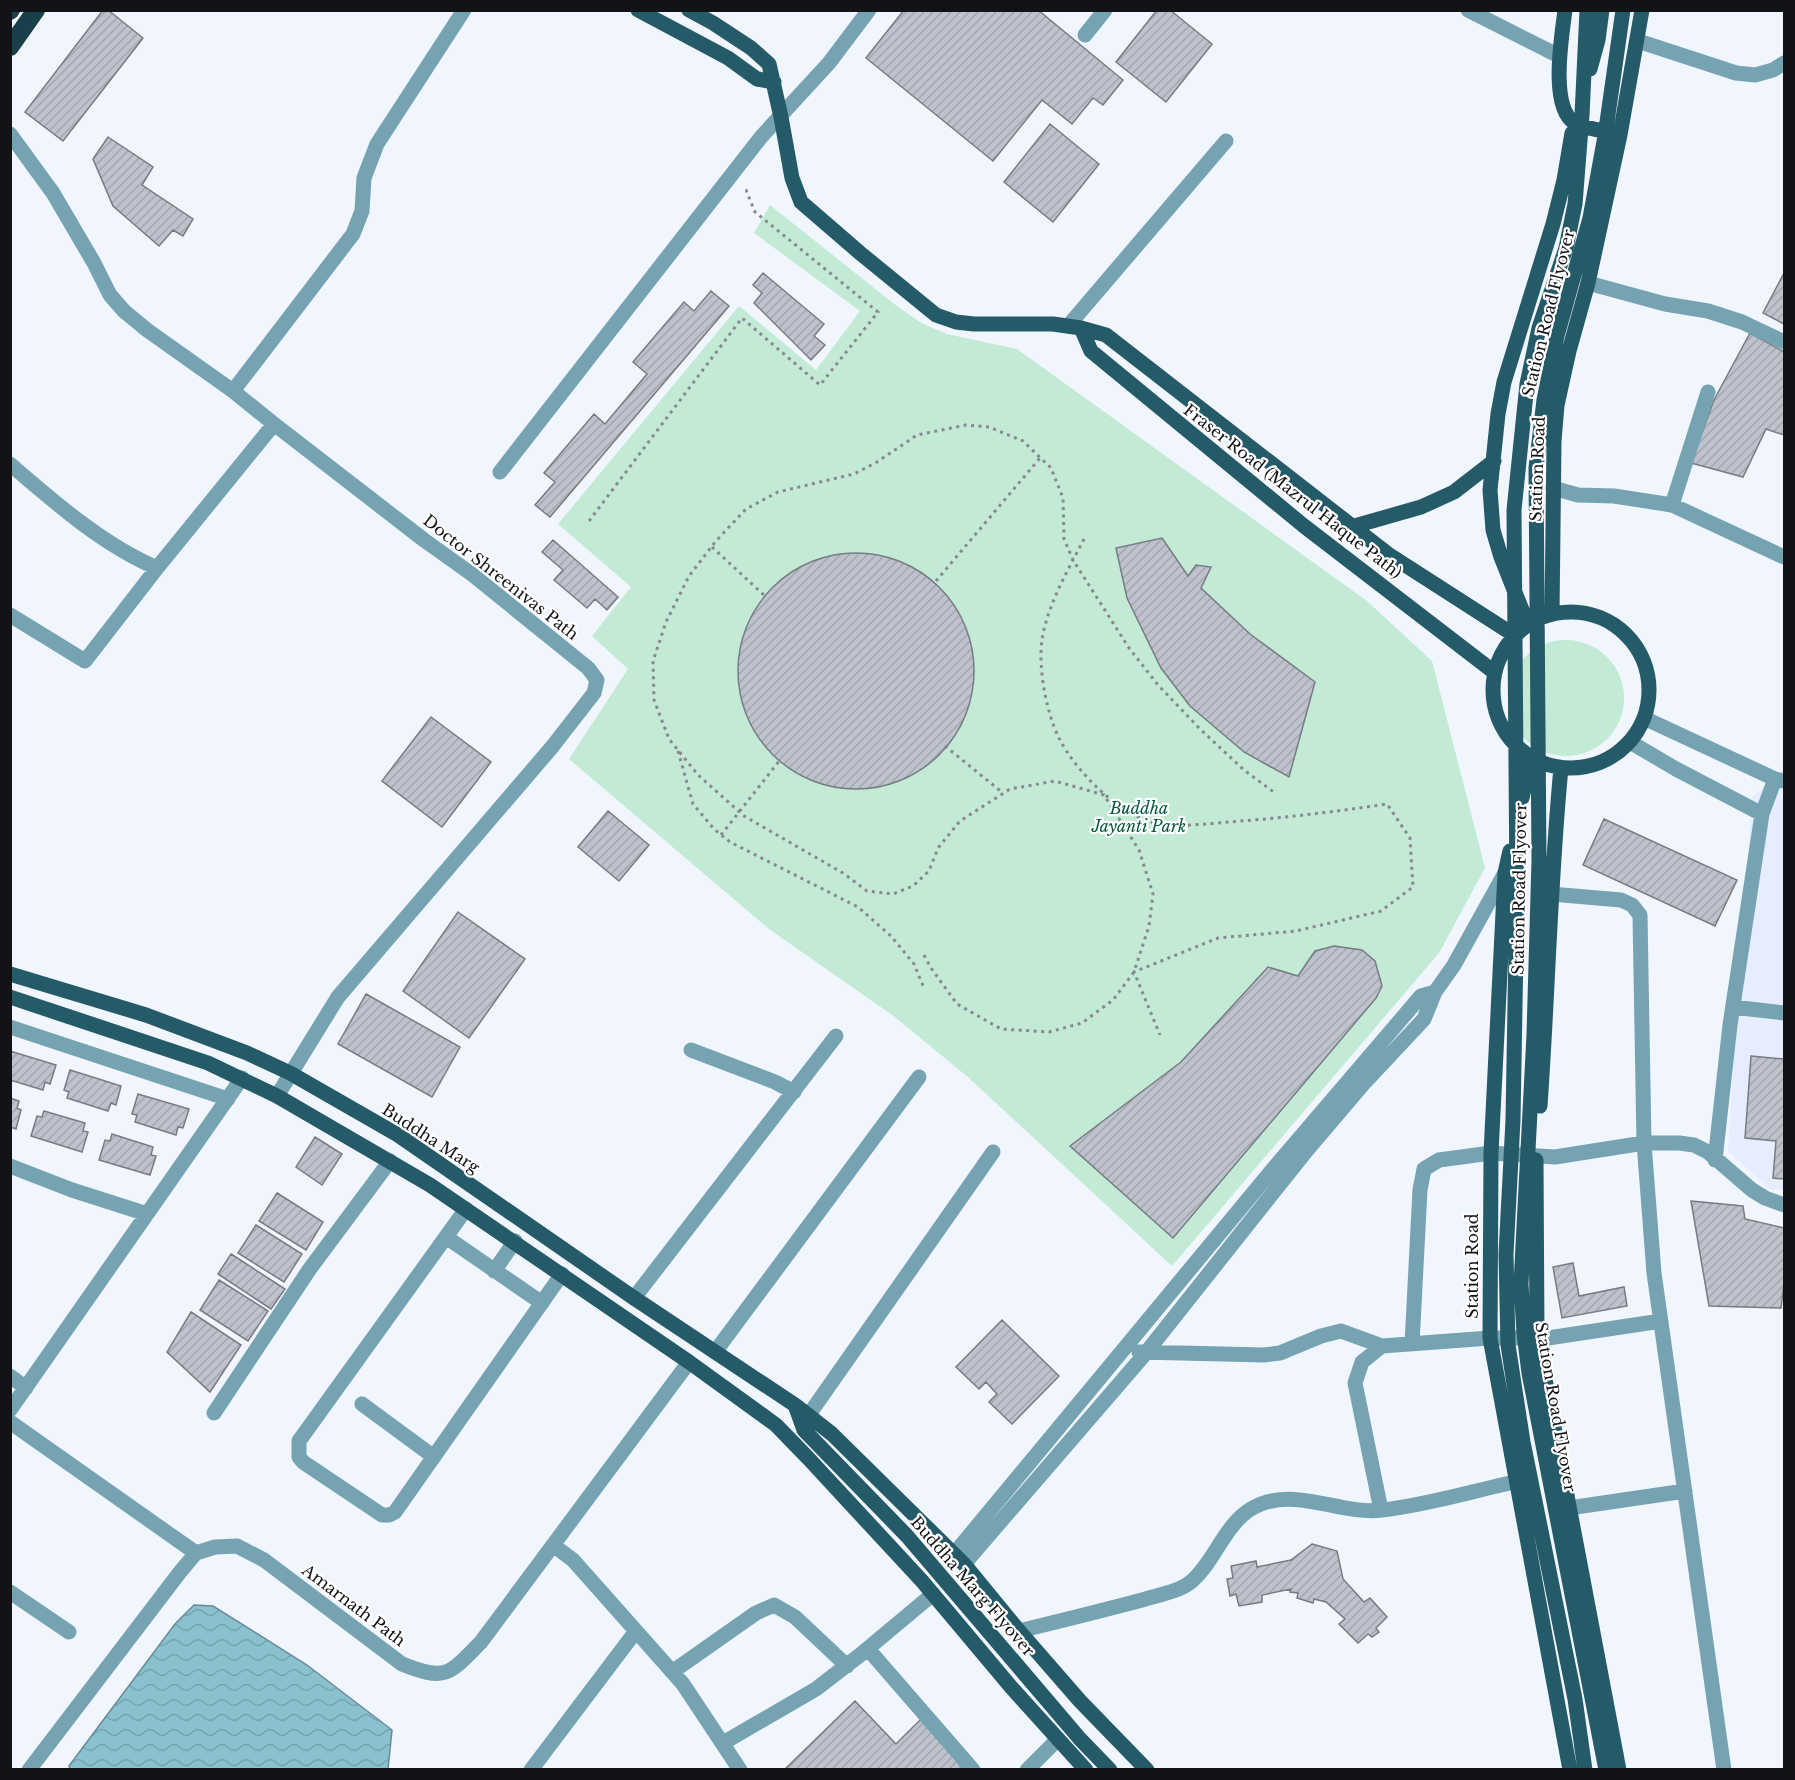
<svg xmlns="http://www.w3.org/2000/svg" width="1795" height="1780" font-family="'Libre Baskerville',serif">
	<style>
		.built { fill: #e5edfe }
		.park { fill: #c2ead4 }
		.water { fill: url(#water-waves); stroke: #678c98; stroke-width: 1.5 }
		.building { fill: url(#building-hatch); stroke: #777b84; stroke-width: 1.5 }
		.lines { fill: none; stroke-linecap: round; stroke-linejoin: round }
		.path { stroke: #86898f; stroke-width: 3; stroke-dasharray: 3 4.5; stroke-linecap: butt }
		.minor { stroke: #75a3b2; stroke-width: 15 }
		.major { stroke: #255a69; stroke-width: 15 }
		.highway { stroke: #183f4a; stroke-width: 18 }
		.labels { text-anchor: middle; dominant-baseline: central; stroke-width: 4.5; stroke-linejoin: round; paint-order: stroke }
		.street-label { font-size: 16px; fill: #121317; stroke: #fff }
		.park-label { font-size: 16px; font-style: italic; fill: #05593b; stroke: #fff }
	</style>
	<defs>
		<pattern id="water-waves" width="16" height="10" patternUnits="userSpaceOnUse" patternTransform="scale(1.5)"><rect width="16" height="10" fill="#8bc0cf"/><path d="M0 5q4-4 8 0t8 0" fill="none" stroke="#77a4b1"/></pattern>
		<pattern id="building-hatch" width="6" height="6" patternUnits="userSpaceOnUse" patternTransform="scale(1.5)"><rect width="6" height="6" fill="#bec2cc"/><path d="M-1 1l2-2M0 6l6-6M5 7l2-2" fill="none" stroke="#a2a6ae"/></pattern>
	</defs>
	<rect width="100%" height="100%" fill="#f1f5fd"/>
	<!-- built -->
	<path class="built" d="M1784,769v421l-15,-1 -41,-39 24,-352z"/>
	<!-- park -->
	<path class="park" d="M770,205l128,102 25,17 24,10 70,15 350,252 65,60 53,207 -46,85 -267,313 -203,-188 -74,-61 -126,-88 -200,-170 59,-90 -36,-33 39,-49 -73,-63 181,-218 77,64 44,-59 -106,-78z
		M1508 698a58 58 0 1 1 116 0a58 58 0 1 1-116 0Z"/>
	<!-- water -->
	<path class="water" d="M194,1605l19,1 94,59 85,65 -4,39h-318l-1,-3 106,-142z"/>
	<!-- building -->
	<path class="building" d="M103,10h5l35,28 -80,103 -38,-29z
		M904,10h134l85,70 -20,25 -10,-7 -21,26 -30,-24 -49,61 -127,-103z
		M1157,10h13l42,34 -46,58 -50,-40z
		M1050,124l49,40 -46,58 -49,-40z
		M108,137l45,30 -11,18 51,34 -10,17 -10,-6 -14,16 -46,-40 -20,-47z
		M763,273l61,51 -10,12 11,9 -14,15 -57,-57 8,-10 -9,-8z
		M1784,273v51l-21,-11z
		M711,291l18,15 -179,211 -15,-12 20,-23 -11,-9 50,-59 11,10 42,-50 -14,-12 51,-60 10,9z
		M1750,333l34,19v83l-18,-6 -23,48 -52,-14 23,-63z
		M1162,538l26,38 8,-11 15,2 -10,21 49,46 65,48 -26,95 -45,-25 -54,-46 -29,-38 -34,-70 -11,-50z
		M553,540l65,57 -11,13 -12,-11 -8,9 -33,-28 9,-10 -21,-18z
		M738 671a118 118 0 1 1 236 0a118 118 0 1 1-236 0Z
		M431,717l60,45 -49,65 -60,-46z
		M608,811l41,34 -30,36 -41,-34z
		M1604,819l133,61 -22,46 -132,-61z
		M458,912l67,47 -56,79 -66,-47z
		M1334,946l28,4 13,11 7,25 -6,12 -203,240 -103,-92 111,-84 87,-95 30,9 17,-25z
		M366,994l94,53 -28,50 -94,-53z
		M10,1051l46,14 -6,19 -5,-2 -2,8 -33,-10z
		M1751,1056l33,3v120l-11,-1 3,-37 -31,-3z
		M70,1070l51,16 -5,19 -5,-2 -3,8 -41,-13 2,-6 -5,-2z
		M138,1094l51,15 -6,19 -5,-1 -2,8 -41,-13 2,-7 -5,-1z
		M10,1098l9,3 -2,7 4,2 -5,19 -6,-2z
		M44,1111l41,12 -2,8 5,1 -6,20 -51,-16 6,-20 5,1z
		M112,1134l41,13 -2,8 5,1 -6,19 -51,-15 6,-20 5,1z
		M315,1137l27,17 -20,31 -26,-18z
		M277,1193l46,29 -17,28 -47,-29z
		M1691,1201l52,5 2,13 39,9v56l-3,24 -72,-2z
		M256,1225l46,29 -18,28 -46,-29z
		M231,1254l54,35 -14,20 -53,-35z
		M1573,1263l6,33 45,-9 3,19 -65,12 -9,-51z
		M219,1280l49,31 -20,30 -48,-31z
		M191,1312l50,33 -31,47 -43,-40z
		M1002,1320l57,56 -47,48 -23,-22 8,-8 -11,-12 -7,7 -23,-22z
		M1312,1544l25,7 6,28 21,23 6,-4 17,19 -11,11 3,4 -7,5 -4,-3 -10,9 -19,-19 6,-5 -19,-17 -12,-3 -1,4 -16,-5 1,-5 -8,-1 1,-3 -29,6v7l-23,4 -3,-12 -6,2 -3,-17 6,-1 -2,-12 25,-5 1,6 34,-7z
		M855,1701l41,43 26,-26 49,52h-187z"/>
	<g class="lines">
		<!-- path -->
		<path class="path" d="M589,521l153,-203 78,67 58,-73 -123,-100 -9,-22 -3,-2
			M1084,539c-16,31 -36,65 -42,100 -4,28 4,73 17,99 16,32 57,74 92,84 23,6 54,2 78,0 53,-4 105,-10 158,-18l23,34 3,49 -32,24 -85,20 -78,7 -84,34 26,63
			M712,547l54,50
			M936,581l104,-123
			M945,746l58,47
			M678,751l15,53 21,25 16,13 128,65 33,29 23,28 10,24
			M721,835l59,-75
			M924,955l7,13 26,36 44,25 48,3 33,-9 31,-23 21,-28 15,-46 4,-32 -14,-44 -35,-55 -49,-14 -45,8 -50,32 -22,27 -9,23 -16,15 -20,8 -26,-3 -24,-18 -99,-57 -46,-41 -29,-36 -15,-39 -1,-39 13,-39 23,-46 27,-35 30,-32 32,-17 76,-18 23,-12 40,-27 49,-10 23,2 34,14 28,27 12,30 1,41 9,21 56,88 29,37 42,44 44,41 31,23"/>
		<!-- minor -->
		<path class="minor" d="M1468,10l91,46
			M1085,35l20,-25
			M1638,41l98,32 19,2 18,-5 11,-7
			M10,134l43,59 41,70 16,32 14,16 23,19 86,61 41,33 150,116 49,35 115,93 9,12 -3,13 -42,54 -214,250 -61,99
			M1588,283l77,21 43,7 34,11 42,20
			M1068,326l158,-185
			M233,391l120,-157 9,-23 2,-33 13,-34 87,-134
			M10,464c44,38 93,81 147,104l117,-144
			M500,472l261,-335 68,-74 40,-53
			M1553,488l25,7 36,1 58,9 112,52
			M1672,505l36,-113
			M10,615l75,46 72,-93
			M1644,718l131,61 9,2
			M1630,742l46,27 86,45
			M1551,894l70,6 11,5 8,10 4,228 10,130 70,497
			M1733,1007l51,6
			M10,1027l218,72
			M691,1050l84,32 19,10
			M1715,1160l15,-135 32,-211 13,-35
			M10,1166l62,24 75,24
			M466,1209l-167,232v16l4,5 79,53h7l6,-3 167,-238
			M446,1237l96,66
			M494,1271l21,-30
			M634,1298l202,-262
			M1412,1344l8,-154 4,-21 15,-9 52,-7 64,4 89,-14h35l15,2 14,7 44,38 13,8 19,7
			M715,1352l204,-275
			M1139,1352l125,3 16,-2 41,-17 20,-5 41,15 108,-8h58l113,-17
			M10,1376l16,12
			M362,1404l72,53
			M10,1410l232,-332
			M214,1413l95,-143 81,-109
			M808,1416l185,-264
			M10,1422l186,131
			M1569,1508l116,-17
			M1381,1510l-26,-127 7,-21 20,-16
			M553,1545l20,15 110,124 57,86
			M954,1554l319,-385 148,-173 14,-4
			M964,1564l181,-210 158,-199 62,-73 59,-63 11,-27 19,-27 51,-92
			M10,1592l59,40
			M1019,1631c41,-10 82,-20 123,-31 16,-5 37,-8 50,-19 26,-23 34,-64 69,-77 39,-15 81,11 121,6 45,-5 90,-19 133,-28
			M868,1649l105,121
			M672,1672l84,-59 18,-8 21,12 52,49
			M723,1743l93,-54 44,-34 73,-61
			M29,1770l151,-198 16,-19 19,-6 22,-1 27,14 138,104c45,18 47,10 79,-22l208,-280
			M531,1770l105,-139
			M1027,1770l31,-31"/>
		<!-- major -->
		<path class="major" d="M638,10l90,48 29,21 17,3
			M689,10l24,13 38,25 18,16 12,53 11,61 9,24 59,51 76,62 20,7 18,2h79l28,4 25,7 282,219 126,81
			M1565,10c-3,25 -16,98 10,113 11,6 28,7 41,11
			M1590,69l8,-29 4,-30
			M1081,328l10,23 213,175 190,146
			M1351,527l70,-20 33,-15 40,-31
			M1493 690a78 78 0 1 1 156 0a78 78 0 1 1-156 0Z
			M1552,614l2,-173 3,-36 12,-54 19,-68 32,-148 22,-125
			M1528,625l-27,-68 -8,-27 -3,-40 8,-76 6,-32 49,-158 11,-44 8,-47
			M1522,798l9,-40
			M1510,851l-5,22 -14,280 -1,185 80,432
			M10,974l136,41 101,38 43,20 108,62 236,163 161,107 37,29 132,130 55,67 61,70 67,69
			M10,997l198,66 69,33 153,89 259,177 87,63 33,34 113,122 89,106 75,83
			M1540,1106c8,-113 10,-225 21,-338
			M1536,1160l1,177 82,433
			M795,1405l9,25 103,106 173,203 30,31
			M1585,1770l-10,-71 -52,-257 -15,-97 -2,-91 7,-134 4,-228 -3,-382 13,-126 12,-56 27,-80 9,-44 7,-89 5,-105
			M1606,1770l-77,-397 -5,-40 -3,-49 13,-249 5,-175 -3,-392 8,-68 13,-64 33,-118 15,-82 18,-126"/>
		<!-- highway -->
		<path class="highway" d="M10,11l1,-1
			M10,47l26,-37"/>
	</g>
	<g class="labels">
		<!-- street labels -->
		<g class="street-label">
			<text transform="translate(1548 313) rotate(-76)">Station Road Flyover</text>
			<text transform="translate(1537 469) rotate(-88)">Station Road</text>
			<text transform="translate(1293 491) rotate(38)">Fraser Road (Mazrul Haque Path)</text>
			<text transform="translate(501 577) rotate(38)">Doctor Shreenivas Path</text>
			<text transform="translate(1519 889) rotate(-89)">Station Road Flyover</text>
			<text transform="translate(431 1138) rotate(33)">Buddha Marg</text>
			<text transform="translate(1472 1266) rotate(-90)">Station Road</text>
			<text transform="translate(1556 1407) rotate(80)">Station Road Flyover</text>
			<text transform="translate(973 1586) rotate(49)">Buddha Marg Flyover</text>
			<text transform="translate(354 1605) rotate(37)">Amarnath Path</text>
		</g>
		<!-- park labels -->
		<g class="park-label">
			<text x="1139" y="808">Buddha<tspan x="1139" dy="18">Jayanti Park</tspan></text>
		</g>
	</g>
	<!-- border -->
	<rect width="1795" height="1780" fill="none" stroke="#121317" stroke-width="24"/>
</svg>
